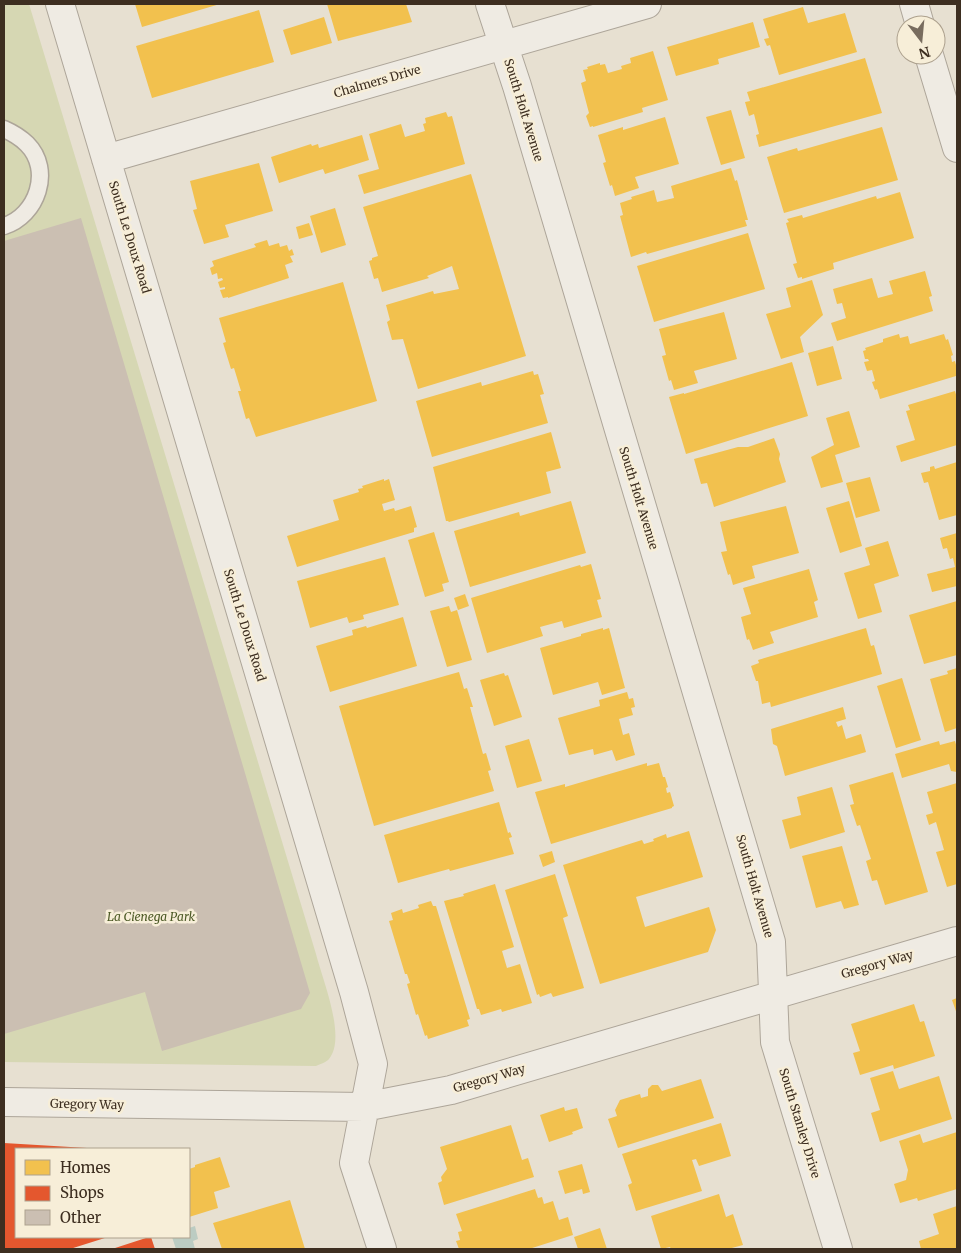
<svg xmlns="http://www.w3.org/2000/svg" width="961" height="1253" font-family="Merriweather,serif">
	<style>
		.green { fill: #d6d7b3 }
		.water { fill: #bcccc2 }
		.homes { fill: #f2c14e }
		.shops { fill: #e4572e }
		.building { fill: #cbbfb2 }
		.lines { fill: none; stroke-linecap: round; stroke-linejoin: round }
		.lane-casing { stroke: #ada599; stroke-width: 19 }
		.street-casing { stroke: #ada599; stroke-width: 30 }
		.lane { stroke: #efebe3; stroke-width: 16 }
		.street { stroke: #efebe3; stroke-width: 28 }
		.labels { text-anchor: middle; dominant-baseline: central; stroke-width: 5; stroke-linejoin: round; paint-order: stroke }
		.street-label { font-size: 12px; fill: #3d2e20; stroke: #f7eed8 }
		.park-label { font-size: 12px; font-style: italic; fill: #4d5a26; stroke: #f7eed8 }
	</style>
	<rect width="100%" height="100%" fill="#e7e0d1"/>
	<!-- green -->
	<path class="green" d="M4,4h25l287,950c6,24 31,84 13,105 -2,3 -9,5 -13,7l-312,-4z"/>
	<!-- water -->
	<path class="water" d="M195,1226l3,13 -5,2 2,8h-19l-4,-12h17v-9z"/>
	<!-- homes -->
	<path class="homes" d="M135,4h85l-78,23z
		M327,4h79l6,18 -74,19z
		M803,7l5,16 37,-10 12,39 -78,23 -9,-30 -3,1 -3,-7 5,-1 -6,-19z
		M259,10l15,52 -122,36 -16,-52z
		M324,17l8,26 -41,12 -8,-25z
		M753,22l7,25 -42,12 1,5 -43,12 -9,-29z
		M653,51l15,49 -26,8 1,4 -50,15v-1l-3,1 -4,-11 3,-3 -8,-30 5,-2 -3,-11 5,-1 -1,-2 13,-4v2l5,-1 3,9 14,-4 -1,-3 10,-3 -1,-5z
		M865,58l17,55 -123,34 -3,-12 3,-1 -5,-20 -5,2 -4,-14 5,-1 -3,-9z
		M731,110l14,48 -24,7 -15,-48z
		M446,112l2,5 4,-1 13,48 -101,30 -6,-19 21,-6 -10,-35 32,-10 4,13 20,-6 -2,-7 3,-1 -1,-5z
		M665,117l14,47 -44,13 4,11 -24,8 -3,-11 -2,1 -7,-23 3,-1 -8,-27 25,-8v3z
		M882,127l16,53 -114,33 -17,-56 30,-9 1,3z
		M362,135l7,25 -44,14 -2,-5 -44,14 -8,-26 40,-13 1,2 6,-2 1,4z
		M259,163l14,48 -48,14 4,12 -25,7 -11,-34 4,-1 -7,-28z
		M731,168l4,13 2,-1 11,40h-3l2,6 -100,28 -1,-2 -15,5 -11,-41 3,-1 -3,-12 12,-4 -1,-2 23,-7 3,12 17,-4 -3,-12z
		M471,174l55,182 -108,33 -15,-50 -11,1 -5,-18 3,-2 -4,-15 47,-14 1,3 25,-5 -7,-23 -25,10 2,2 -47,14 -4,-14 -4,1 -5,-18 3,-1v-2l6,-2 -15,-49z
		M900,192l14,46 -81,25 1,6 -32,10v-2l-4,1 -5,-14 4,-1 -11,-40 3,-1 -2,-3 15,-4 1,3 73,-22 1,3z
		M335,208l11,37 -25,8 -11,-37z
		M309,223l4,12 -14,4 -3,-12z
		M748,233l17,56 -111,33 -17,-56z
		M267,240l2,6 10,-3 1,4 7,-2 2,6 3,-2 2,6 -4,1 3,6 -8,3 4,13 -61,20v-1l-5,1 -3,-8 5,-1v-2l-5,1 -2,-6 5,-2 -1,-2 -4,1 -1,-6 -5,2 -2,-7 4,-2 -2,-5 44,-14 -2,-3z
		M925,271l7,25 -3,1 4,14 -96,30 -6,-18 15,-5 -4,-15 -5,1 -4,-15 39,-11 6,20 15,-4 -4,-13z
		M812,280l11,35 -23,22 4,15 -23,7 -15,-45 25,-7 -5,-19z
		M343,282l34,119 -121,36 -7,-19 -3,1 -8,-28h3l-7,-23 -3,1 -8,-26 3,-1 -7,-24z
		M724,312l13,47 -43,12 4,12 -24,7 -3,-10 -2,1 -7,-25 4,-1 -7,-26z
		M899,334l1,4 8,-2 2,8 34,-10 2,6 2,-1 5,16 -2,1 1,6 3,-1 2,8 -1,7 -76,23 -3,-10 -2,1 -3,-8 3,-1 -3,-11 -5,1 -3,-9 5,-1 -1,-2h-3l-2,-8 3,-1 -1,-2 18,-6v-3z
		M833,346l9,33 -25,7 -9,-33z
		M792,362l16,54 -122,38 -17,-57 15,-4v1z
		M533,371l1,4 4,-1 6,20 -4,1 8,28 -116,34 -16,-56 65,-19 1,4z
		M955,391l2,7v47l-56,17 -5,-16 19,-6 -9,-29 4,-1 -2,-5z
		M849,411l11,36 -25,8 8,27 -22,6 -10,-31 23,-12 -8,-27z
		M551,432l10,36 -15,4 5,21 -102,29 -1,-1h-2l-13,-54z
		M774,438l6,16 -1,5 7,23 -72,25 -7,-24 -6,1 -7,-25 44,-12h10z
		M957,462v53l-18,5 -11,-38 -4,1 -3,-10 9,-2v-4l4,-1 1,3z
		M870,477l10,34 -24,7 -10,-35z
		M384,479v2l5,-2 6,21 -13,4 2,7 10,-3 1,3 16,-5 6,21 -3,1v4l-117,35 -10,-31 52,-16 -6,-20 26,-8 -1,-3 5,-1 -1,-2z
		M571,501l15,52 -116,34 -16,-56 65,-19 1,4z
		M849,501l13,45 -22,7 -14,-45z
		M786,506l13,47 -47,13 3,12 -22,7 -3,-11 -2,1 -7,-23 6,-1 -7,-29z
		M434,532l15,50 -7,2 2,7 -19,6 -17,-57z
		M957,533v53l-25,6 -5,-18 28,-7 -2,-9 -3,1 -3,-11 -4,1 -3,-11z
		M888,541l11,35 -25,8 8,28 -24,7 -14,-46 26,-8 -5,-17z
		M385,557l14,48 -36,10 1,4 -15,4 -2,-6 -37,11 -13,-47z
		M591,564l10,35 -4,1 5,17 -38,11 -2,-7 -22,6 3,9 -56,17 -16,-55 109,-33 1,2z
		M809,569l9,31 -4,2 4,15 -48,15 4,11 -21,7 -4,-11 -2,1 -6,-23 10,-3 -8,-26z
		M465,594l4,12 -11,4 -4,-12z
		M957,601v54l-33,9 -15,-49z
		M449,606l2,6 6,-2 15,50 -25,7 -17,-56z
		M403,617l14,49 -87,26 -14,-46 37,-11 -1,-5 14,-4 1,2z
		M603,628v2l6,-2 16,60 -23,7 -4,-13 -45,13 -13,-47 41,-12v-2z
		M866,628l5,18 3,-1 8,29 -111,33 -1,-5 -8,2 -4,-23h-2l-5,-15 8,-3 -1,-3z
		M957,668v60l-12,4 -15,-53 18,-5 -1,-3z
		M459,672l5,17 3,-1 6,19h-3l13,47 3,-1 5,17 -3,1 6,20 -120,35 -35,-120z
		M504,673l1,3 3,-1 14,42 -28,9 -14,-46z
		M902,678l19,62 -25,8 -19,-62z
		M627,692l2,7 4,-1 2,9 -4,1 2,7 -14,4 4,16 6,-2 6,22 -19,6 -4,-11 -18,5 -1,-6 -24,6 -11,-37 42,-12 -1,-6z
		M843,707l3,12 -10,3 2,5 4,-2 4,14 15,-5 5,18 -81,24 -8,-30 -4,-2 -2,-15z
		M529,739l13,42 -25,7 -12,-42z
		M939,741l1,4 15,-4 2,7v24l-6,-1 -2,-7 -47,14 -7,-24z
		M647,763v3l12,-3 4,14h2l3,10 -2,1 1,5 3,-1 4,14 -2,1v1l-121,36 -16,-52 30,-8v3z
		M893,772l35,120 -43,13 -8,-25 -5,1 -6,-20 5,-2 -11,-34 -3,1 -7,-21 4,-1 -5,-19z
		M957,783v101l-10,3 -11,-35 8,-2 -8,-28 -7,3 -3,-10 7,-2 -6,-21z
		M832,787l13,45 -55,17 -8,-29 19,-5 -4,-18z
		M499,802l9,31 2,-1 2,5 -3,1 5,16 -64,17 -1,-2 -51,14 -14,-48z
		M689,831l14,46 -67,20 9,30 64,-20 7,23 -8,22 -108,32 -37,-119 79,-25 2,4 10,-3 -1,-2 13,-5 1,4z
		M842,846l17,59 -15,4 -3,-8 -25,7 -14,-52z
		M552,851l3,11 -12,5 -4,-12z
		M555,874l13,42 -5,2 21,70 -31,9 -2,-4 -11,4 -1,-3 -2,1 -32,-105z
		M495,884l19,63 -12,4 5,17 13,-4 12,39 -30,9 -1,-3 -20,6 -2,-6h-2l-33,-108 20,-5 -1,-2z
		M431,901l2,5h3l34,113 -3,1 2,6 -41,13 -1,-4 -2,1 -7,-22 -2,1 -9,-31 3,-1 -3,-9h-2l-16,-53 4,-1 -2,-7 11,-4 1,4 16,-5 -1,-3z
		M957,998v16l-5,-14z
		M914,1004l6,18 4,-1 11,35 -41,13 -1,-4 -33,10 -7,-22 7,-2 -9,-27z
		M893,1071l6,18 40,-13 13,43 -72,23 -9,-29 9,-3 -10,-32z
		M701,1079l13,39 -96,30 -10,-29 9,-3 -2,-6 5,-10 20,-6 1,4 7,-2v-7l4,-4h6l4,6z
		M564,1107l1,4 12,-3 6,20 -11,4 1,2 -24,8 -9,-27z
		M721,1123l10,33 -32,10 -3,-7 -4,1 10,31 -66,20 -8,-26 4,-2 -10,-29z
		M511,1125l11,35 6,-2 6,19 -90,28 -6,-22 4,-2 -1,-4 6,-8 -7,-22z
		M957,1132v57l-39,12 -1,-3 -17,5 -6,-19 12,-4 2,-10 -9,-29 21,-7 3,9z
		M220,1157l10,30 -16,5 4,16 -29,9v-48l6,-2v-2z
		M582,1164l8,28 -7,2 -1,-5 -17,5 -7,-23z
		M535,1189l3,9 4,-1 2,7 9,-3 6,19 9,-3 5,18 -44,14h-70l-3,-8 4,-1 -2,-8 4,-1 -6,-17z
		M719,1194l7,23 7,-3 10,31 -15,4h-57l-1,-2 -9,2 -10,-33z
		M290,1200l15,49h-83l-9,-26z
		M957,1206v43h-36l-2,-8 20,-7 -6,-20z
		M600,1228l7,21h-29l-4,-12z"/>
	<!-- shops -->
	<path class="shops" d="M4,1143l83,5v1h-71v88h92l-38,12h-66z
		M151,1237l4,12h-43l37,-12z"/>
	<!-- building -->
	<path class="building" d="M81,218l229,775 -9,16 -139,42 -17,-59 -141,42v-793z"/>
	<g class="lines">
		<!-- lane casing -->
		<g class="lane-casing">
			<path id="lane" d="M4,129c9,4 16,8 23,15 26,26 10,72 -23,82"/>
		</g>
		<!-- street casing -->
		<g class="street-casing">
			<path id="street" d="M60,4l294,988 19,72 -19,99 28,86
				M490,4l27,82 254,856 4,100 63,207
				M914,4l6,21
				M929,55l28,93
				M106,159l541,-155
				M4,1102l360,5 87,-17 506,-149"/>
		</g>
		<!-- lane -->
		<use href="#lane" class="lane"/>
		<!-- street -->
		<use href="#street" class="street"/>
	</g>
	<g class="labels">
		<!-- street labels -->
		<g class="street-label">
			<text transform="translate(377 81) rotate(-16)">Chalmers Drive</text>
			<text transform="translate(524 110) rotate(73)">South Holt Avenue</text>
			<text transform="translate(130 237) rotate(73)">South Le Doux Road</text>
			<text transform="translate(639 498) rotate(73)">South Holt Avenue</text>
			<text transform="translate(245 625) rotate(73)">South Le Doux Road</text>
			<text transform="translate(755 886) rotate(74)">South Holt Avenue</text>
			<text transform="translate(877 964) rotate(-16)">Gregory Way</text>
			<text transform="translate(489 1078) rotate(-16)">Gregory Way</text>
			<text transform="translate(87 1104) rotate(1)">Gregory Way</text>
			<text transform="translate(800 1123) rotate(73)">South Stanley Drive</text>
		</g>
		<!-- park labels -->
		<g class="park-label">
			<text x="151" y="916">La Cienega Park</text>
		</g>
	</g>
	<!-- border -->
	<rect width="961" height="1253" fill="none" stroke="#3d2e20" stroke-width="10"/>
	<!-- legend -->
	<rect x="15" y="1148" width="175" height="90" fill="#f7eed8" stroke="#ada18e"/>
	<rect x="25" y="1160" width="25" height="15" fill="#f2c14e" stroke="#ada18e"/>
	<text x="60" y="1173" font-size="15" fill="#3d2e20">Homes</text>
	<rect x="25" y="1186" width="25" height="15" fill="#e4572e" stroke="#ada18e"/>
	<text x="60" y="1198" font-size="15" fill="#3d2e20">Shops</text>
	<rect x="25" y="1210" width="25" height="15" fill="#cbbfb2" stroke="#ada18e"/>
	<text x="60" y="1223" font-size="15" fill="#3d2e20">Other</text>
	<!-- north arrow -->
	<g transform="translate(921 40) rotate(164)"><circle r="24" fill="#f7eed8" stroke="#ada18e"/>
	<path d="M0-4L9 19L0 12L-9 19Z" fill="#786c5e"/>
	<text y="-8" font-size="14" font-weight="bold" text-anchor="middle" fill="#3d2e20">N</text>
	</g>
</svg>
